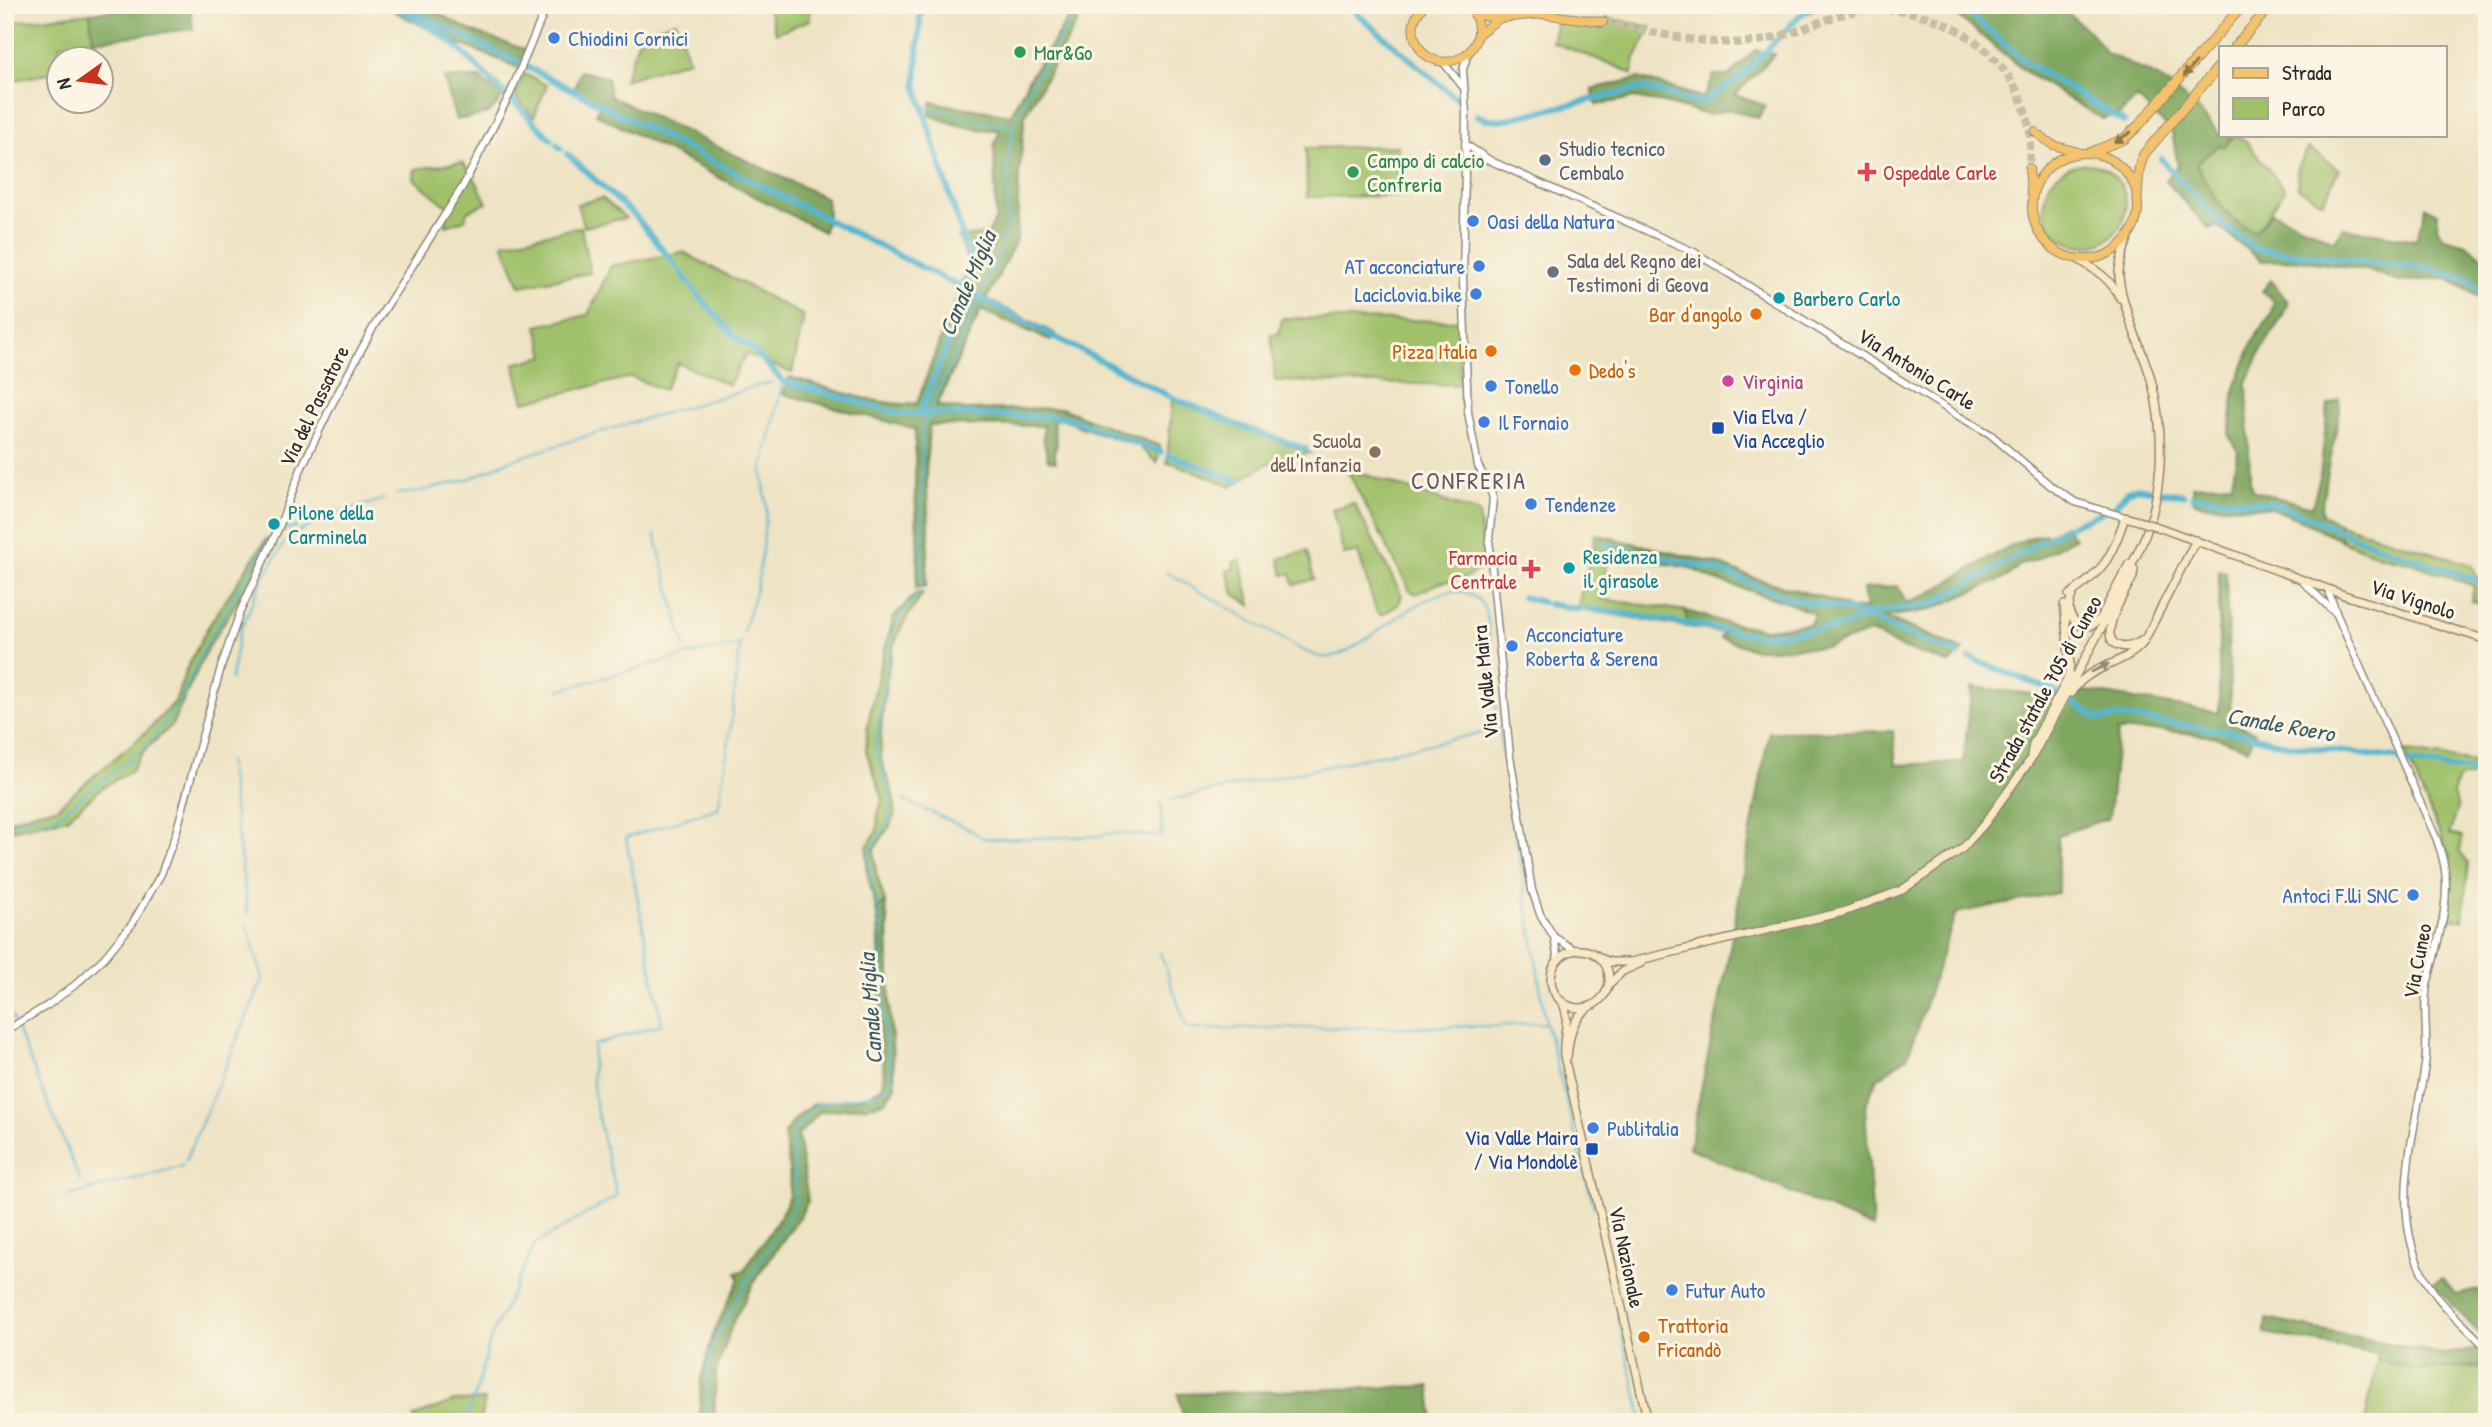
<svg xmlns="http://www.w3.org/2000/svg" width="2492" height="1427" font-family="'Patrick Hand',sans-serif">
	<style>
		.green { fill: #a0c16a; stroke: #66764a; stroke-width: 2 }
		.forest { fill: #80a75e; stroke: #566944; stroke-width: 2 }
		.lines { fill: none; stroke-linecap: round; stroke-linejoin: round }
		.stream { stroke: #53b6d1; stroke-width: 2 }
		.canal { stroke: #53b6d1; stroke-width: 6 }
		.primary-tunnel { stroke: #c7bea5; stroke-width: 8; stroke-dasharray: 8 4; stroke-linecap: butt }
		.tertiary-casing { stroke: #8c8777; stroke-width: 9 }
		.secondary-casing { stroke: #8c8777; stroke-width: 10 }
		.primary-casing { stroke: #8c8777; stroke-width: 10 }
		.trunk-casing { stroke: #8c8777; stroke-width: 11 }
		.tertiary { stroke: #fff; stroke-width: 6 }
		.secondary { stroke: #fae7c3; stroke-width: 7 }
		.primary { stroke: #f3c26a; stroke-width: 8 }
		.trunk { stroke: #f3c26a; stroke-width: 9 }
		.secondary-bridge-casing { stroke: #8c8777; stroke-width: 10; stroke-linecap: butt }
		.secondary-bridge { stroke: #fae7c3; stroke-width: 7 }
		.oneway { fill: #8f764a }
		.oneway2 { fill: #928977 }
		.shop-dot { fill: #3f7fe0; stroke: #fcf5e5; stroke-width: 2.5 }
		.leisure-dot { fill: #2e9e5b; stroke: #fcf5e5; stroke-width: 2.5 }
		.service-dot { fill: #5c6f8a; stroke: #fcf5e5; stroke-width: 2.5 }
		.health-dot { fill: #e0444e; stroke: #fcf5e5; stroke-width: 2.5 }
		.worship-dot { fill: #6b7280; stroke: #fcf5e5; stroke-width: 2.5 }
		.culture-dot { fill: #0f9aa8; stroke: #fcf5e5; stroke-width: 2.5 }
		.food-dot { fill: #e8710a; stroke: #fcf5e5; stroke-width: 2.5 }
		.hotel-dot { fill: #d1479c; stroke: #fcf5e5; stroke-width: 2.5 }
		.transit-dot { fill: #1a4fb4; stroke: #fcf5e5; stroke-width: 2.5 }
		.education-dot { fill: #8d6e63; stroke: #fcf5e5; stroke-width: 2.5 }
		.labels { text-anchor: middle; dominant-baseline: central; stroke-width: 6; stroke-linejoin: round; paint-order: stroke }
		.shop-label { font-size: 21px; fill: #366cbe; stroke: #fcf5e5; text-anchor: start }
		.leisure-label { font-size: 21px; fill: #27864d; stroke: #fcf5e5; text-anchor: start }
		.service-label { font-size: 21px; fill: #4e5e75; stroke: #fcf5e5; text-anchor: start }
		.health-label { font-size: 21px; fill: #be3a42; stroke: #fcf5e5; text-anchor: start }
		.worship-label { font-size: 21px; fill: #5b616d; stroke: #fcf5e5; text-anchor: start }
		.culture-label { font-size: 21px; fill: #0d838f; stroke: #fcf5e5; text-anchor: start }
		.food-label { font-size: 21px; fill: #c56008; stroke: #fcf5e5; text-anchor: end }
		.street-label { font-size: 21px; fill: #2b2b2b; stroke: #fcf5e5 }
		.hotel-label { font-size: 21px; fill: #b23c85; stroke: #fcf5e5; text-anchor: start }
		.transit-label { font-size: 21px; fill: #164399; stroke: #fcf5e5; text-anchor: start }
		.education-label { font-size: 21px; fill: #785e54; stroke: #fcf5e5; text-anchor: end }
		.water-label { font-size: 23px; font-style: italic; fill: #395c65; stroke: #fcf5e5 }
		.quarter-label { font-size: 24px; letter-spacing: 2px; fill: #605866; stroke: #fcf5e5 }
	</style>
	<rect width="100%" height="100%" fill="#fcf5e5"/>
	<filter id="ink" filterUnits="userSpaceOnUse"><feTurbulence type="fractalNoise" baseFrequency=".0143" numOctaves="2"/><feDisplacementMap in="SourceGraphic" scale="14" xChannelSelector="R" yChannelSelector="G"/><feConvolveMatrix kernelMatrix="1 2 1 2 8 2 1 2 1" color-interpolation-filters="sRGB"/></filter>
	<filter id="wash" filterUnits="userSpaceOnUse"><feTurbulence type="fractalNoise" baseFrequency=".00686" numOctaves="4" result="noise"/><feDisplacementMap in="SourceGraphic" scale="28" xChannelSelector="R" yChannelSelector="G"/><feGaussianBlur stdDeviation="1.57" result="paint"/><feColorMatrix in="noise" values="0 0 0 0 0 0 0 0 0 0 0 0 0 0 0 0 0 1.4 0 .05"/><feComposite in="paint" operator="in"/></filter>
	<g filter="url(#wash)">
		<rect width="100%" height="100%" fill="#eee3c3"/>
		<!-- green -->
		<path class="green" d="M767,5h42l1,15 -34,13z
			M90,13l3,28 -34,4v27l-45,8 -9,-42v-15z
			M1606,18l45,9 -16,31 -3,16 -14,-7 -66,-25 5,-22 46,9z
			M676,21l13,39 -65,20 17,-47z
			M524,74l23,11 -13,32 -19,-21z
			M2234,135l11,5 40,50 -30,43c-30,-13 -46,-43 -60,-70l25,-19 4,3z
			M1398,146l1,50 -92,1 -1,-49z
			M2308,148l31,21 -16,33 -25,-14 -1,-18z
			M462,162l11,13 14,28 -20,8 -2,9 -19,6 2,-19 -34,-28 1,-10z
			M2044 205a41 41 0 1 1 82 0a41 41 0 1 1-82 0Z
			M602,198l24,20 -42,9 -7,-23z
			M581,227l9,46 -70,13 -17,-43z
			M683,252l121,64 -12,57 -46,-19 -17,31 -51,-22 -14,27 -33,-13 -107,25 -10,-38 31,-8 -8,-30 51,-11 23,-49z
			M1282,318l177,3 1,64 -185,-4 -4,-47h8z
			M1172,400l138,53 -43,11 -36,22 -58,-23h-6z
			M1088,419l72,27 -3,17 -18,-17 -56,-18z
			M1346,468l133,45 6,53 -18,11 -28,6 -23,11 -6,-3z
			M1354,503l48,93 -4,9 -17,10 -5,-4 -18,-59 -14,3 -12,-46z
			M2340,524l132,41 5,12 10,3 -2,25 -14,-4 3,-15 -65,-24 -29,-6 -38,-15z
			M266,539l3,1 -22,46 -39,61 -36,78 -29,27 -13,20 -27,15 -36,31 -62,13v-9l33,-11 18,-3 90,-76 29,-30 11,-32 22,-43z
			M1593,547l7,9 8,-1 -7,44 85,12 2,16 -111,-18z
			M1307,551l7,28 -20,6 -3,-12 -8,2 -4,-16z
			M1240,560l11,45 -17,-11 -7,-24 7,-1 -1,-7z
			M916,593h7c-8,14 -19,26 -25,41 -11,25 -19,94 -17,122 0,9 5,17 8,26 13,35 3,39 -15,68l2,23 9,29 -9,7 -9,-37v-25l10,-16 1,-18 5,-14 -17,-48 1,-23 13,-61 14,-50z
			M2404,751l83,13v15l-13,-3 -16,3 -5,15 5,14 -9,26 14,3 -4,13 9,12 -5,58 -17,-2 4,-61z
			M2377,1361l41,9 69,-4v56h-122z
			M485,1400l-5,22h-63l-4,-5 41,-16z"/>
		<!-- forest -->
		<path class="forest" d="M160,5h30l3,24 -100,12 -3,-28z
			M383,5h40l48,26 55,19 -7,18 -76,-31z
			M1077,5h10l-62,110 -6,61 -2,62 -30,61 69,35 -5,7 -70,-31 -44,95 29,5 96,-2 26,11 -5,9 -19,-9 -11,1 4,25 -3,5 2,12 -8,-2 -5,-22 1,-12 -115,-1 -3,45 3,61 -3,55 -10,2 2,-35 -3,-65v-59l-132,-35 7,-17c33,9 95,32 127,26l27,-75 14,-33 1,-11 12,-13 -12,-34 29,-3 8,-16 -2,-73 6,-15c-27,1 -45,-5 -70,-15l1,-13 80,13 17,-35z
			M1935,5h123l33,28 15,20 52,24 38,30 23,27 15,1 -10,12 -4,-2 -24,18c14,27 29,58 59,69l17,-20 63,29 8,-13 73,12 10,-33 12,6 -1,15 7,10 22,6 21,16v42l-41,-24 -47,4 -27,-11 -70,-11 -41,1 -43,-35 -9,3 -44,-49 13,-14 -6,-34 -35,-34 -17,16 -18,5 -75,-46 -73,-60z
			M1755,50l20,4 -40,41 31,11 -8,12 -29,-9 -21,6 -44,-12 -31,-5 -37,7 -4,-16 47,-11 65,20 10,-23 14,1z
			M580,71l27,6 3,19 216,102 2,15 -4,19 -228,-118 4,-12 -26,-12z
			M444,78h35l24,17c-10,22 -25,21 -47,25z
			M2271,280l17,22 -6,15 -21,34 -14,31 3,99 4,10 58,16 8,-30 8,-72 11,-6 1,11 -19,98 1,6 18,10 2,17 -41,-21 -30,-12 -68,-3 -9,-3 -2,-16 40,-3 6,-33 -9,-14 6,-48 19,-49 17,-25 3,-13 -12,-10z
			M2064,525l11,13 -40,22 -14,4 -14,13 -77,33 -45,7 79,33 -15,13 -49,-16 -29,-15 -44,15 -55,2h-19l-33,-11 3,-5 -35,-6 -2,-16 38,11 42,7 44,-5 5,-10 -32,-13 -68,-21 -24,-12 -77,-13 -14,1 -7,-9 2,-13 120,29 39,15 71,20 27,11 14,-1 -3,-19 35,-3 8,17c6,-3 14,-5 20,-8 24,-12 101,-66 123,-60z
			M2219,570l7,2 5,151 24,9 -7,17 -33,-12 -49,-6h-48l-9,87 -51,17v58l-102,20 -48,143 -32,24 -11,27 8,121 -184,-80 38,-184 42,-232 124,-1 3,34 67,-3 9,-75 77,9 37,-5 133,22z
			M885,902l3,21 2,91 5,73 -9,14 -12,4 -54,7 -22,23 10,66 -8,15 -43,61 -24,45 -17,50 -2,50h-15l2,-43 12,-45 26,-55 -3,-7 8,-1c12,-23 41,-53 45,-77 3,-19 -3,-42 -5,-61l13,-16 17,-13 52,-7 15,-9c6,-16 0,-32 -1,-48 -3,-44 3,-88 -4,-131z
			M2442,1278l14,17 31,-7v54l-54,-58z
			M2266,1319l177,35 31,-4 13,-6v22l-69,4 -41,-9v-7l-112,-21z
			M1430,1386l3,33h26l1,3h-276l-6,-28z"/>
		<g class="lines">
			<!-- stream -->
			<path class="stream" d="M922,106l70,18 21,2
				M600,432l172,-50
				M396,494l21,-2 52,-13 37,-17 90,-29
				M284,530l100,-31
				M298,532l22,-11
				M655,535l30,113
				M1166,572l124,71c11,6 26,16 40,14 39,-6 116,-99 152,-53 10,12 7,67 10,85 2,9 4,18 6,26
				M922,585v-157l61,-138 25,-64v-66l6,-34 14,-36 52,-85
				M743,633l15,-52 9,-72 -5,-39 21,-89
				M231,679l8,-45 22,-52 23,-39
				M559,690l128,-35 52,-10
				M228,761l20,154
				M891,799l-16,-50 17,-115 8,-20 19,-20
				M903,800l68,30 12,8 12,1 103,-3c23,-6 42,1 64,0l-1,-33
				M1171,800l328,-71 47,294 48,185
				M5,825l28,-8 18,4 97,-76 30,-41 26,-56 63,-107
				M1160,952l26,74 5,3 306,-3 48,-3
				M5,1003l9,18
				M17,1029l63,151
				M185,1162l78,-183 -16,-53
				M68,1196l115,-30
				M1608,1275l8,31
				M1618,1317l25,105
				M465,1422l11,-30 15,-55 44,-93 82,-48c-10,-45 -31,-105 -23,-151l68,-21 -36,-186 92,-30 12,-75 10,-92
				M708,1422l-1,-38 2,-26 6,-18 38,-70 34,-49 9,-20 -3,-68 24,-29 56,-10 19,-8 -9,-73 -1,-86 -12,-57 -1,-16 17,-29 6,-21"/>
			<!-- canal -->
			<path class="canal" d="M394,5l58,37 54,53
				M921,5l-5,80 58,188 -14,14
				M1347,5l110,94
				M1959,5l68,58 97,59
				M410,11l109,52
				M527,67l449,228
				M512,100l39,39
				M1477,115l9,4 17,1 139,-32c21,4 40,13 61,15l39,-27 59,-62 19,-9
				M557,144l4,5
				M567,154l70,64 39,48
				M2161,159l59,64 36,26 175,20 35,9 21,18
				M680,272l9,11
				M693,289l37,42
				M982,299l185,96
				M733,335l19,14
				M756,353l27,28 114,32 168,4 96,35
				M1171,397l67,28 68,24
				M917,415l4,-4 45,-114
				M1169,455l70,26
				M2193,496l84,8 98,41 112,39
				M2114,507l14,-16 9,-3 47,7
				M2070,526l31,-13
				M1605,545l113,25 71,28 77,16 67,-10 132,-76
				M1522,597l20,5
				M1548,604l31,5
				M1585,609l35,4 141,23 79,-9 27,-11 31,15 61,23
				M1970,658l62,25
				M2036,684l20,8
				M2072,702l27,17 23,-2 119,16 45,12 110,13 9,4 82,11"/>
		</g>
	</g>
	<g filter="url(#ink)">
		<g class="lines">
			<!-- primary-tunnel -->
			<path class="primary-tunnel" d="M1603,22c47,9 99,24 147,20 38,-3 70,-24 107,-31 76,-11 157,37 172,115 2,14 1,28 0,42"/>
			<!-- tertiary casing -->
			<g class="tertiary-casing">
				<path id="tertiary" d="M1468,53l-5,17 3,44 -3,167 5,131 10,54 9,16 6,16 -4,41 21,217 22,134 8,24 14,23 4,24
					M1443,62l20,25
					M1465,144l26,17 203,91 266,165 30,17 61,52 24,16 50,15
					M1465,155l22,5
					M2302,581l32,31
					M2328,590l9,25 100,225c3,10 7,20 8,31 5,38 -10,77 -18,115 -5,26 2,52 -2,79 -11,74 -40,158 8,226 15,22 37,38 54,58
					M1554,937l19,12 9,1
					M5,1031l43,-26 27,-20 29,-27 28,-34 29,-50 15,-41 45,-166 19,-55 39,-85 22,-58 32,-67 41,-76 89,-140 47,-92 37,-89"/>
			</g>
			<!-- secondary casing -->
			<g class="secondary-casing">
				<path id="secondary" d="M2131,231c-5,13 -11,27 -12,41 -1,26 24,79 32,107 15,57 13,120 -13,173
					M2078,259c18,11 33,20 42,39
					M2158,527l186,68 143,45
					M2134,569l-1,8c-7,13 -39,63 -13,69 7,2 16,-1 21,-5
					M2073,593c-6,14 -6,22 6,32l12,1 9,-7 29,-55
					M2069,595c35,-24 43,-38 56,-78l14,4
					M2071,693c18,-29 51,-26 72,-50l53,-103
					M2031,755l2,-11 35,-66 2,-13 -6,-60
					M1551 979a29 29 0 1 1 58 0a29 29 0 1 1-58 0Z
					M1600,958l10,4h21l212,-50 59,-22 60,-41 23,-26 46,-64 73,-136 35,-73
					M1609,984l14,-13 18,-8
					M1563,1003c8,18 -1,34 1,53l84,366
					M1567,1057c2,-17 4,-38 20,-48"/>
			</g>
			<!-- primary casing -->
			<g class="primary-casing">
				<path id="primary" d="M1424,5c-9,11 -14,22 -8,36 18,45 88,9 52,-36
					M1475,15l25,3 43,-4 60,8
					M1478,34l22,-16
					M2035,132l18,13 25,7
					M2032 206a53 53 0 1 1 106 0a53 53 0 1 1-106 0Z
					M2029,168l2,25"/>
			</g>
			<!-- trunk casing -->
			<g class="trunk-casing">
				<path id="trunk" d="M2235,47l36,-42
					M2089,153l35,-14 15,-14 104,-120
					M2137,196l2,-27 5,-15 77,-90"/>
			</g>
			<!-- tertiary -->
			<use href="#tertiary" class="tertiary"/>
			<!-- secondary -->
			<use href="#secondary" class="secondary"/>
			<!-- primary -->
			<use href="#primary" class="primary"/>
			<!-- trunk -->
			<use href="#trunk" class="trunk"/>
			<!-- secondary-bridge casing -->
			<g class="secondary-bridge-casing">
				<path id="secondary-bridge" d="M2139,521l19,6"/>
			</g>
			<!-- secondary-bridge -->
			<use href="#secondary-bridge" class="secondary-bridge"/>
		</g>
		<!-- one-way arrows -->
		<defs><path id="oneway-solid" d="M-6-.8H1V-3.2L6.5 0L1 3.2V.8H-6Z" transform="scale(1.75)"/></defs>
		<g class="oneway">
			<use href="#oneway-solid" transform="translate(2190 69) rotate(130)"/>
			<use href="#oneway-solid" transform="translate(2123 137) rotate(147)"/>
		</g>
		<use class="oneway2" href="#oneway-solid" transform="translate(2100 668) rotate(-26)"/>
	</g>
	<!-- markers -->
	<g class="shop-dot">
		<circle cx="554" cy="38" r="7"/>
		<circle cx="1473" cy="221" r="7"/>
		<circle cx="1479" cy="266" r="7"/>
		<circle cx="1476" cy="294" r="7"/>
		<circle cx="1491" cy="386" r="7"/>
		<circle cx="1484" cy="422" r="7"/>
		<circle cx="1531" cy="504" r="7"/>
		<circle cx="1512" cy="646" r="7"/>
		<circle cx="2413" cy="895" r="7"/>
		<circle cx="1593" cy="1128" r="7"/>
		<circle cx="1672" cy="1290" r="7"/>
	</g>
	<g class="leisure-dot">
		<circle cx="1020" cy="52" r="7"/>
		<circle cx="1353" cy="172" r="7"/>
	</g>
	<circle class="service-dot" cx="1545" cy="160" r="7"/>
	<g class="health-dot">
		<path d="M1863.5 161.5h7v7h7v7h-7v7h-7v-7h-7v-7h7z"/>
		<path d="M1527.5 558.5h7v7h7v7h-7v7h-7v-7h-7v-7h7z"/>
	</g>
	<circle class="worship-dot" cx="1553" cy="272" r="7"/>
	<g class="culture-dot">
		<circle cx="1779" cy="298" r="7"/>
		<circle cx="274" cy="524" r="7"/>
		<circle cx="1569" cy="568" r="7"/>
	</g>
	<g class="food-dot">
		<circle cx="1756" cy="314" r="7"/>
		<circle cx="1491" cy="351" r="7"/>
		<circle cx="1575" cy="370" r="7"/>
		<circle cx="1644" cy="1337" r="7"/>
	</g>
	<circle class="hotel-dot" cx="1728" cy="381" r="7"/>
	<g class="transit-dot">
		<rect x="1711" y="421" width="14" height="14" rx="3.5"/>
		<rect x="1585" y="1142" width="14" height="14" rx="3.5"/>
	</g>
	<circle class="education-dot" cx="1375" cy="452" r="7"/>
	<g class="labels">
		<!-- shop labels -->
		<g class="shop-label">
			<text x="568" y="38">Chiodini Cornici</text>
			<text x="1487" y="221">Oasi della Natura</text>
			<text x="1465" y="266" text-anchor="end">AT acconciature</text>
			<text x="1462" y="294" text-anchor="end">Laciclovia.bike</text>
			<text x="1505" y="386">Tonello</text>
			<text x="1498" y="422">Il Fornaio</text>
			<text x="1545" y="504">Tendenze</text>
			<text x="1526" y="634">Acconciature<tspan x="1526" dy="24">Roberta &amp; Serena</tspan></text>
			<text x="2399" y="895" text-anchor="end">Antoci F.lli SNC</text>
			<text x="1607" y="1128">Publitalia</text>
			<text x="1686" y="1290">Futur Auto</text>
		</g>
		<!-- leisure labels -->
		<g class="leisure-label">
			<text x="1034" y="52">Mar&amp;Go</text>
			<text x="1367" y="160">Campo di calcio<tspan x="1367" dy="24">Confreria</tspan></text>
		</g>
		<!-- service labels -->
		<g class="service-label">
			<text x="1559" y="148">Studio tecnico<tspan x="1559" dy="24">Cembalo</tspan></text>
		</g>
		<!-- health labels -->
		<g class="health-label">
			<text x="1883" y="172">Ospedale Carle</text>
			<text x="1517" y="557" text-anchor="end">Farmacia<tspan x="1517" dy="24">Centrale</tspan></text>
		</g>
		<!-- worship labels -->
		<g class="worship-label">
			<text x="1567" y="260">Sala del Regno dei<tspan x="1567" dy="24">Testimoni di Geova</tspan></text>
		</g>
		<!-- culture labels -->
		<g class="culture-label">
			<text x="1793" y="298">Barbero Carlo</text>
			<text x="288" y="512">Pilone della<tspan x="288" dy="24">Carminela</tspan></text>
			<text x="1583" y="556">Residenza<tspan x="1583" dy="24">il girasole</tspan></text>
		</g>
		<!-- food labels -->
		<g class="food-label">
			<text x="1742" y="314">Bar d'angolo</text>
			<text x="1477" y="351">Pizza Italia</text>
			<text x="1589" y="370" text-anchor="start">Dedo's</text>
			<text x="1658" y="1325" text-anchor="start">Trattoria<tspan x="1658" dy="24">Fricandò</tspan></text>
		</g>
		<!-- street labels -->
		<g class="street-label">
			<text transform="translate(1917 369) rotate(32)">Via Antonio Carle</text>
			<text transform="translate(314 406) rotate(-64)">Via del Passatore</text>
			<text transform="translate(2413 599) rotate(18)">Via Vignolo</text>
			<text transform="translate(1485 682) rotate(-96)">Via Valle Maira</text>
			<text transform="translate(2045 689) rotate(-61)">Strada statale 705 di Cuneo</text>
			<text transform="translate(2417 961) rotate(-79)">Via Cuneo</text>
			<text transform="translate(1627 1257) rotate(78)">Via Nazionale</text>
		</g>
		<!-- hotel labels -->
		<g class="hotel-label">
			<text x="1742" y="381">Virginia</text>
		</g>
		<!-- transit labels -->
		<g class="transit-label">
			<text x="1732" y="416">Via Elva /<tspan x="1732" dy="24">Via Acceglio</tspan></text>
			<text x="1578" y="1137" text-anchor="end">Via Valle Maira<tspan x="1578" dy="24">/ Via Mondolè</tspan></text>
		</g>
		<!-- education labels -->
		<g class="education-label">
			<text x="1361" y="440">Scuola<tspan x="1361" dy="24">dell'Infanzia</tspan></text>
		</g>
		<!-- water labels -->
		<g class="water-label">
			<text transform="translate(967 283) rotate(-67)">Canale Miglia</text>
			<text transform="translate(2281 724) rotate(10)">Canale Roero</text>
			<text transform="translate(870 1009) rotate(-94)">Canale Miglia</text>
		</g>
		<!-- quarter labels -->
		<g class="quarter-label">
			<text x="1469" y="480">CONFRERIA</text>
		</g>
	</g>
	<!-- margin -->
	<rect width="2492" height="1427" fill="none" stroke="#fcf5e5" stroke-width="28"/>
	<!-- legend -->
	<rect x="2219" y="46" width="228" height="91" fill="#fcf5e5" stroke="#a8a49b" stroke-width="2"/>
	<rect x="2233" y="68" width="35" height="10" fill="#f3c26a" stroke="#a8a49b" stroke-width="2"/>
	<text x="2282" y="80" font-size="21" fill="#2b2b2b">Strada</text>
	<rect x="2233" y="98" width="35" height="21" fill="#a0c16a" stroke="#a8a49b" stroke-width="2"/>
	<text x="2282" y="116" font-size="21" fill="#2b2b2b">Parco</text>
	<!-- north arrow -->
	<g transform="translate(80 80) rotate(256)"><circle r="33" fill="#fcf5e5" stroke="#a8a49b" stroke-width="2"/>
	<path d="M0-5L12 26L0 18L-12 26Z" fill="#c8321e"/>
	<text y="-10" font-size="19" font-weight="bold" text-anchor="middle" fill="#2b2b2b">N</text>
	</g>
</svg>
